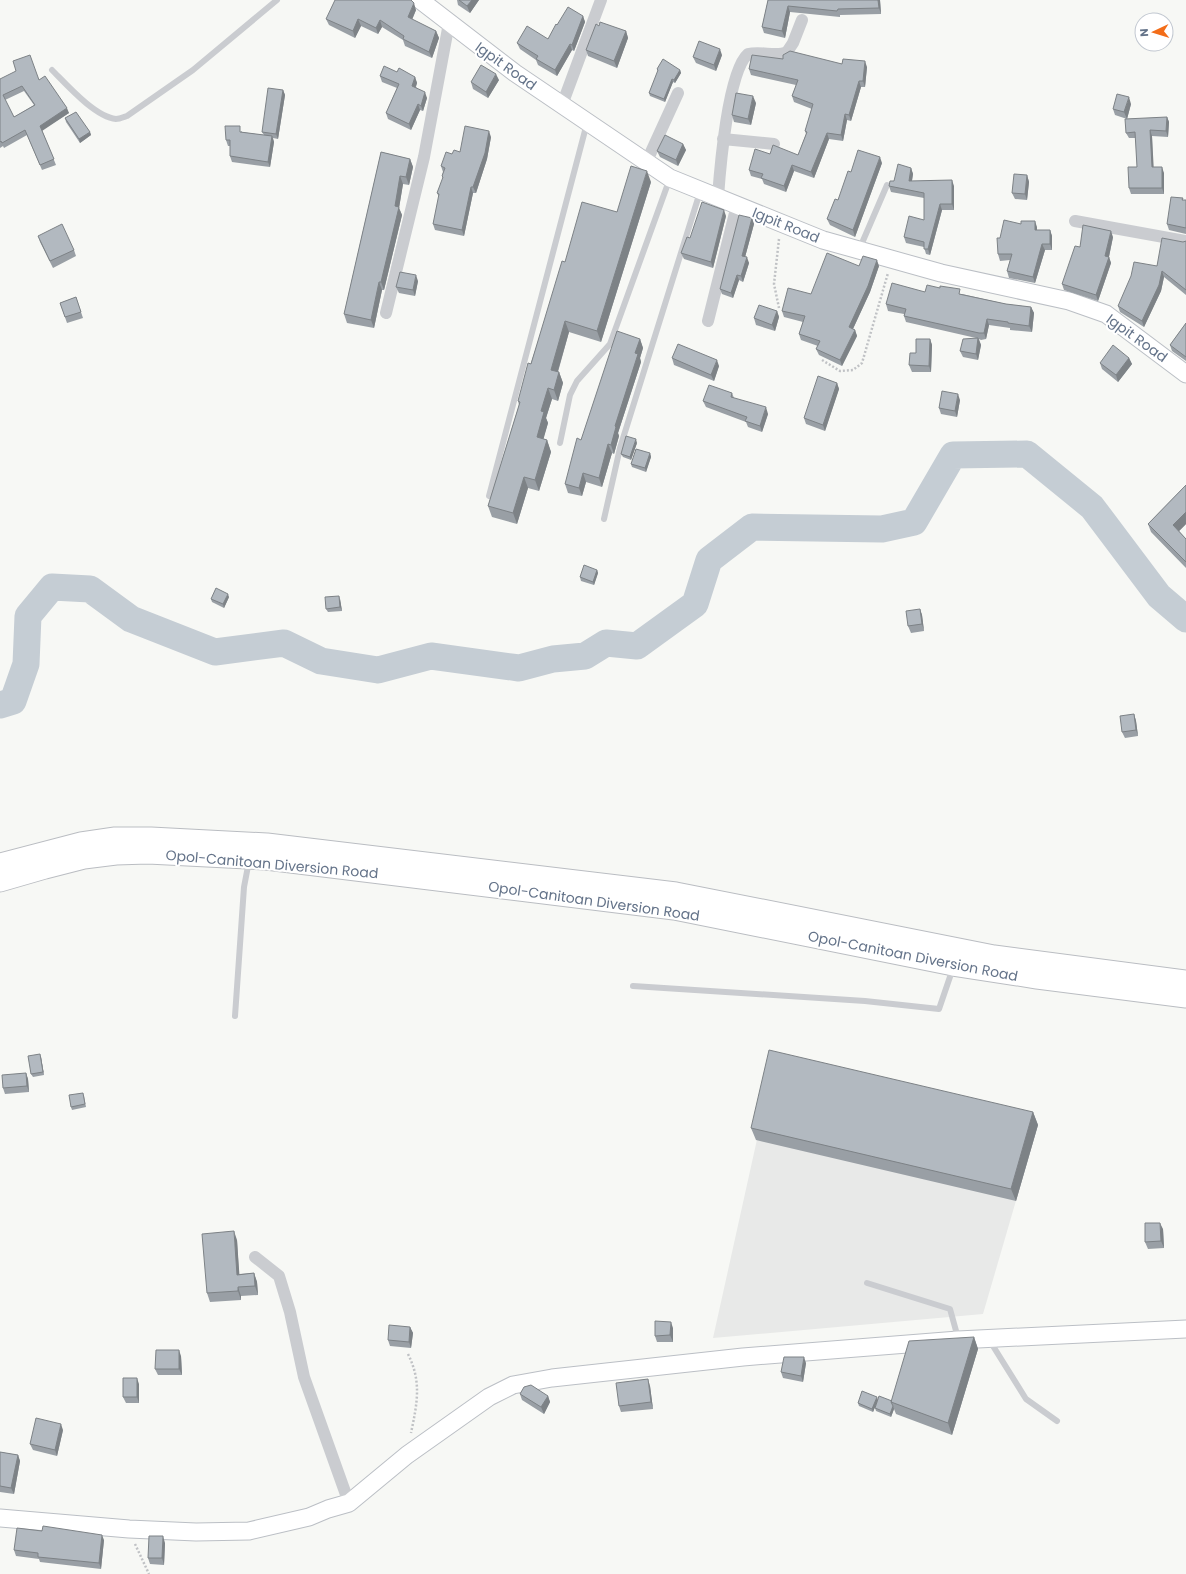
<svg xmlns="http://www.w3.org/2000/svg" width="1186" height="1574" font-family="Poppins,sans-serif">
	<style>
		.built { fill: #e8e9e8 }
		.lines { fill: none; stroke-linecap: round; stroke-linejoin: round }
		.river { stroke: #c5cdd4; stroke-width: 27 }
		.secondary-casing { stroke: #bbbfc5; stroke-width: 19 }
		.primary-casing { stroke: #babdc2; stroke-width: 21 }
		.path { stroke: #c0c2c5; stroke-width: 2.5; stroke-dasharray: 2 2; stroke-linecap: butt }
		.lane { stroke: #caccd0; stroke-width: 6 }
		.street { stroke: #caccd0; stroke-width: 12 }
		.secondary { stroke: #fff; stroke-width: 17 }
		.primary { stroke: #fff; stroke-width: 19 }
		.wall { fill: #999fa5; fill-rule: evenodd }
		.shaded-wall { fill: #7d8286 }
		.building { fill: #b2b9c0; stroke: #7d8286; fill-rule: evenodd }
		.labels { text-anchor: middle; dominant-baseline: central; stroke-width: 4; stroke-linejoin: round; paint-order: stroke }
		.street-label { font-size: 14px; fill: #647389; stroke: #fff }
	</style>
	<rect width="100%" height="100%" fill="#f7f8f5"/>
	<!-- built -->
	<path class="built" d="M774,1063l264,62 -55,189 -270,24z"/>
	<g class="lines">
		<!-- river -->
		<path class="river" d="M0,705l13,-4 13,-37 2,-48 24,-29 38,2 41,30 84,33 69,-9 37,18 57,9 53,-14 88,12 34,-9 32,-3 21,-13 31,3 58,-42 14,-44 43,-33 130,2 32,-7 39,-67 74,-1 65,53 67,89 27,23"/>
		<!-- secondary casing -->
		<g class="secondary-casing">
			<path id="secondary" d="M420,0l95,73 155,105 153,62 118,33 128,28 37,13 80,60
				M0,1518l129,11 67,3 53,-1 60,-14 19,-8 21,-6 58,-48 82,-58 24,-12 39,-7 191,-21 215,-17 228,-11"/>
		</g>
		<!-- primary casing -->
		<g class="primary-casing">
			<path id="primary" d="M0,863l81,-21 34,-5h36l116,6 409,49 318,63 192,25
				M0,882l45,-13 39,-10 32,-4 32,-1 118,6 408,50 279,56 84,13 149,19"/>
		</g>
		<!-- path -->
		<path class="path" d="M779,239l-5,45 5,24
			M822,360l18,11 13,-1 9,-7 26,-90
			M408,1354c14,28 9,50 3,79
			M135,1544l14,30"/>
		<!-- lane -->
		<path class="lane" d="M52,70c15,15 43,47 64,49 3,0 8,-2 11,-3l66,-46 84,-70
			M859,250l28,-65
			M560,443l10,-48 7,-14 33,-37 60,-166
			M489,496l98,-373
			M604,519l16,-71 80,-256
			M633,986l232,15 74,8 14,-41
			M235,1016l9,-129 5,-26
			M867,1283l83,26 8,29
			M991,1340l2,6 33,53 31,22"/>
		<!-- street -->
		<path class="street" d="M562,105l39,-105
			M723,139l51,5
			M646,163l32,-70
			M718,197c2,-28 10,-126 30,-143 13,-3 30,3 39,-2l6,-9 9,-23
			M1075,221l111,20
			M386,313l38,-156 25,-134
			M708,321l29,-116
			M255,1257l24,19 11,36 14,65 45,126"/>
		<!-- secondary -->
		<use href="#secondary" class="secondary"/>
		<!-- primary -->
		<use href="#primary" class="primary"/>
	</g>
	<!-- wall -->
	<path class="wall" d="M457,0h22l-9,13 -12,-8z
		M768,0h112l1,14 -41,1v2l-50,-5 -5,26 -21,-5 -2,-6z
		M416,10l-4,10 24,11 3,7 -7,20 -27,-12 -2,-6 -21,-13 -4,7 -17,-8 -6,12 -26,-13 -3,-6z
		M583,16l2,6 -11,29 -2,-1 -15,26 -19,-11 -2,-5 -16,-11 -3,-6 31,-4 9,-14z
		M599,26l27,5 2,7 -11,30 -29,-12 -2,-6z
		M722,55l-6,16 -20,-8 -3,-6z
		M783,59l59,5 25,3 -2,20h-4l-10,34 -4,-1 -4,21 -14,-2 -15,39 -20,-7 -8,21 -22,-8 -2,-5 -11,-3 -2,-6 21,-16 28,1 8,-21 -1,-3 7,-22 -18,-7 -2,-6 4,-11 -45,-10 -2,-6z
		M657,69l23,1 1,3 -6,10 -2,-1 -8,20 -15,-6 -1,-3 9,-21z
		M397,72l18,5 2,6 -1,4 11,11 -4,13 -3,-1 -9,20 -23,-11 -2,-6 11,-25 -15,-6 -2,-6z
		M0,79l39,1 30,33 -27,17 14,35 -14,5 -15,-35 -23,13 -1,-2 -3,2zM24,91l10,14 -20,12 -9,-17z
		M499,80l-11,18 -15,-9 -2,-7z
		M283,90l2,5 -7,44 -5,-1 1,4 -4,25 -38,-5 -2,-6v-10h-2l-2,-6 16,-9v1l22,3 -2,-3z
		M756,103l-5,22 -17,-3 -2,-7z
		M1131,104l-4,15 -12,-4 -2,-6z
		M1167,117l2,5 -1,15 -16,-1 1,31 11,6v21h-33l-2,-6 8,-21 -1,-29h-7l-3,-5z
		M65,118l25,14 1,3 -11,8 -14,-21z
		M491,137l-4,22 -11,34h-3l-9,43 -29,-6 -2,-6 6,-27 -2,-4 6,-14 -1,-3 1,-4 -2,-6 11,-12 8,-2z
		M683,144l3,6 -8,16 -18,-9 -3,-6z
		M381,152l29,7 3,8 -4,18 -6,-1 -4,24 3,7 -18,75h-2l-8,38 -27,-5 -3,-9z
		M882,163l-27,74 -25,-12 -3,-6 11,-19 13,-28z
		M911,168l2,6 -1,7 42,5v24h-12l-12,45 -4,-1 -2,-7 -18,-4 -2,-6 20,-17v-22l-33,-6 -2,-6 5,-5z
		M1027,175l2,7 -2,18 -12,-1 -3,-6z
		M651,182l-50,160 -32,-10 -11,40h1l4,11 -5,18 -6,-2 -6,19 2,5 -5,16 4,1 4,12 -12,39 -11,-3 -11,36 -25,-7 -4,-11 31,-101 -1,-4 47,-139 52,-50z
		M1183,198v2h3v34l-17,-4 -2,-6z
		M726,216l-13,52 -29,-9 -3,-6 9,-15z
		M752,218l2,6 -9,33 4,6 -6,19 -4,-2 -6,18 -11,-4 -2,-5z
		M1021,224l16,3v3h13l2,6v14h-7l-10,33 -26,-5 -2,-7 3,-11 -10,1 -2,-7 2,-16z
		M38,236l36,14 2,6 -23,12 -13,-26z
		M1113,237l-4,20 2,6 -13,38 -34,-11 -2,-6 18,-37z
		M1186,241v54l-22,-18 -3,14 -17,36 -24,-15 -2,-6 39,-40 26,-24z
		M859,266h20l-9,26 -17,37 2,1 2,6 -15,30 -23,-11 -3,-6 2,-3 -17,-6 -2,-6 4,-12 -19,-5 -2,-6z
		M418,281l-3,15 -16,-3 -3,-6z
		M925,292l37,2 44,10 25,3 3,6 -2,19 -22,-2v-2l-21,-3 -3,14 -5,1 -2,-1 2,6 -3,15 -15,-3 -3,-6 16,-13 -70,-16 -2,-6v-2l-16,-3 -2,-7z
		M76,297l7,21 -16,5 -7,-20z
		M777,311l2,6 -4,14 -19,-6 -2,-7z
		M1186,323v38l-14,-10 -2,-6z
		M640,339l3,9 -3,10 1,4 -23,71 1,3 -5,18 -2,-1 -10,34 -16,-5 -4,14 -14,-3 -3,-9 16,-44z
		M930,339l2,6 -1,27h-19l-3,-7z
		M672,358l47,8 -5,15 -40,-16z
		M1129,358l3,6 -14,18 -16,-13 -2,-6z
		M837,383l2,6 -14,42 -19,-7 -2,-6z
		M732,393l2,5 34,16 -6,18 -14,-5 -2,-5 -40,-15 -3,-6z
		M960,400l-3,17 -16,-3 -2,-6z
		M637,443l-6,17 -8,-3 -2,-3z
		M650,453l1,4 -5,15 -14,-5 -1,-3z
		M1186,485v39l-7,7 7,8v29l-35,-36 -3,-8z
		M597,570l1,3 -4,12 -13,-4 -1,-4z
		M229,597l-5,11 -12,-6 -1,-3z
		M340,599l2,12 -14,1 -2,-3z
		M920,609l2,6 2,16 -13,2 -3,-7z
		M1134,714l2,7 2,15 -13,2 -3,-6z
		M41,1057l3,18 -11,2 -2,-3z
		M26,1073l2,6 1,13 -24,2 -2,-6z
		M84,1096l2,11 -14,3 -1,-3z
		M1033,1112l5,13 -22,76 -260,-61 -5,-12z
		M1163,1229l1,19 -16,1 -3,-7z
		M237,1240l2,34 15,-1 3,9 1,13 -17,1v4l-31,2 -3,-9z
		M410,1327l3,6 -2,15 -21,-2 -2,-6z
		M673,1328v14h-16l-2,-6z
		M974,1337l4,12 -26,86 -56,-21 -2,-5 -3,8 -15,-6 -1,-3 17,-7z
		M181,1356l1,19h-24l-3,-6z
		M806,1363l-3,19 -20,-4 -2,-6z
		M139,1384v19h-13l-3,-6z
		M650,1386l3,23 -32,3 -2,-6z
		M520,1394l28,2 2,6 -6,12 -22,-14z
		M878,1400l-5,12 -14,-6 -1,-3z
		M63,1430l-6,26 -24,-6 -3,-6z
		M0,1452l18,3 2,6 -6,33 -14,-2z
		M104,1540l-3,29 -61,-7 -1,-3 -23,-3 -2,-6z
		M165,1543l-1,22 -14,-1 -2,-6z"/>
	<!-- shaded-wall -->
	<path class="shaded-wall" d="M472,0h7l-9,13 -3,-7z
		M878,0h2l1,14 -2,-6z
		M414,3l2,7 -6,14 -2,-7z
		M788,6l2,6 -5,26 -3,-7z
		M583,16l2,6 -11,29 -2,-6z
		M358,19l3,7 -6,12 -2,-7z
		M380,20l2,7 -4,7 -2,-6z
		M436,31l3,7 -7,20 -3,-6z
		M626,31l2,7 -11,30 -3,-7z
		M570,44l2,6 -15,26 -2,-6z
		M720,49l2,6 -6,16 -2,-6z
		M865,61l2,6 -2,20 -2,-6z
		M680,70l1,3 -6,10 -1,-3z
		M496,74l3,6 -11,18 -2,-6z
		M415,77l2,6 -3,8 -2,-5z
		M672,79l1,3 -8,20 -1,-3z
		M859,81l2,6 -10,34 -2,-6z
		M283,90l2,5 -7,44 -2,-5z
		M425,92l2,6 -4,13 -2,-5z
		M753,96l3,7 -5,22 -3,-6z
		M1129,97l2,7 -4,15 -3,-7z
		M418,104l2,6 -9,20 -2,-6z
		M67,108l2,5 -27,18 -2,-5z
		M845,114l2,6 -4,21 -2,-6z
		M1167,117l2,5 -1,15 -2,-6z
		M1150,130l2,6 2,37 -2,-6z
		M489,131l2,6 -4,22 -11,34 -3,-6z
		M90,132l1,3 -11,8 -1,-4z
		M827,133l2,6 -15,39 -3,-6z
		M272,136l2,6 -4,25 -2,-5z
		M683,144l3,6 -8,16 -2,-6z
		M880,157l2,6 -27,74 -2,-7z
		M410,159l3,8 -4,18 -3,-8z
		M792,165l2,6 -8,21 -2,-6z
		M1162,167l2,6v21l-2,-6z
		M911,168l2,6 -2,12 -2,-5z
		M647,171l4,11 -50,160 -4,-11z
		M1027,175l2,7 -2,18 -2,-6z
		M400,176l3,8 -4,24 3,7 -18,75 -3,-8z
		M952,180l2,6v24l-2,-6z
		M471,187l2,6 -9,43 -2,-6z
		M940,204l2,6 -12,45 -2,-6z
		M724,210l2,6 -13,52 -2,-6z
		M752,218l2,6 -10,37 -2,-5z
		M1035,221l2,6v9l-2,-6z
		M1050,230l2,6v14l-2,-6z
		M1111,231l2,6 -5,24 1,-4 2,6 -13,38 -2,-6z
		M1042,244l3,6 -10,33 -2,-6z
		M747,257l2,6 -6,19 -2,-6z
		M877,260l2,6 -9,26 -19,41 -2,-6z
		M1162,271l2,6 -3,14 -17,36 -2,-6z
		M416,275l2,6 -3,15 -2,-6z
		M737,275l2,5 -6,18 -2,-5z
		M379,282l3,8 -8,38 -3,-8z
		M1031,307l3,6 -2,19 -3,-6z
		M777,311l2,6 -4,14 -3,-6z
		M987,319l2,6 -3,14 -2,-6z
		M565,321l4,11 -14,49 -4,-11z
		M855,330l2,6 -15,30 -2,-6z
		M978,338l3,7 -3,15 -2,-6z
		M640,339l3,9 -3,10 1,4 -23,71 1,3 -5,18 -3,-9 4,-19 20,-73z
		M930,339l2,6 -1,27 -2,-6z
		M1129,358l3,6 -14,18 -2,-7z
		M717,360l2,6 -5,15 -3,-6z
		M559,372l4,11 -5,18 -4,-11z
		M837,383l2,6 -14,42 -2,-6z
		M548,388l4,11 -6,19 2,5 -7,25 -4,-11 4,-26z
		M958,394l2,6 -3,17 -2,-6z
		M766,407l2,7 -6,18 -2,-6z
		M636,439l1,4 -6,17 -1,-3z
		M547,440l4,12 -12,39 -4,-11z
		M608,444l4,9 -10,34 -3,-9z
		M650,453l1,4 -5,15 -1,-4z
		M583,473l3,9 -4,14 -3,-8z
		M524,477l4,11 -11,36 -4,-11z
		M1186,512v12l-10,10 -3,-9z
		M597,570l1,3 -4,12 -1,-3z
		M228,594l1,3 -5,11 -1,-4z
		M339,596l1,3 2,12 -2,-4z
		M920,609l2,6 2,16 -2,-7z
		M1134,714l2,7 2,15 -2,-6z
		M40,1054l1,3 3,18 -1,-3z
		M26,1073l2,6 1,13 -2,-6z
		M1033,1112l5,13 -22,76 -5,-12z
		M1160,1223l3,6 1,19 -3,-7z
		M234,1231l3,9 3,43 -3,-8z
		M254,1273l3,9 1,13 -3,-9z
		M238,1287l3,9v4l-3,-9z
		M671,1322l2,6v14l-3,-7z
		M410,1327l3,6 -2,15 -2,-6z
		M974,1337l4,12 -26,86 -4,-12z
		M179,1350l2,6 1,19 -3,-6z
		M804,1357l2,6 -3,19 -2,-6z
		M137,1378l2,6v19l-2,-6z
		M648,1379l2,7 3,23 -2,-7z
		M548,1396l2,6 -6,12 -3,-7z
		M877,1397l1,3 -5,12 -1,-3z
		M893,1406l1,3 -3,8 -1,-3z
		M61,1424l2,6 -6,26 -2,-6z
		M18,1455l2,6 -6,33 -3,-6z
		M102,1535l2,5 -3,29 -2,-6z
		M163,1536l2,7 -1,22 -2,-7z"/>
	<!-- building -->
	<path class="building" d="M335,0h76l3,3 -6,14 28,14 -7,21 -26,-13 1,-3 -24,-16 -4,8 -18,-9 -5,12 -27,-12z
		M459,0h13l-5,6z
		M768,0h110l1,8 -41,1 -1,2 -49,-5 -6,25 -20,-4z
		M568,7l15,9 -11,29 -2,-1 -15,26 -19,-11 2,-3 -21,-13 10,-17 21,13 8,-15 1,1z
		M600,22l26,9 -12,30 -28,-11 10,-26 3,2z
		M699,41l21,8 -6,16 -21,-8z
		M790,51l52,13 1,-5 22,2 -2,20h-4l-10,34 -4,-1 -4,21 -14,-2 -16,39 -19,-7 -8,21 -23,-8 2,-4 -14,-4 6,-21 15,5 3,-9 25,10 9,-23 -2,-1 8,-27 -21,-8 6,-16 -49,-11 3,-14 31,4v-4z
		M30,55l9,25 6,-4 22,32 -27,18 14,33 -14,6 -15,-35 -23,13 -1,-2 -1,1v-63l16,-8 -3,-10zM22,86l13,19 -21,12 -11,-22z
		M663,59l17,11 -6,10 -2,-1 -8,20 -15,-6 9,-23 -1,-1z
		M481,65l15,9 -10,18 -15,-10z
		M384,66l13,6 2,-4 16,9 -3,9 13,6 -4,14 -3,-2 -9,20 -23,-11 13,-29 -19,-8z
		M268,88l15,2 -7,44 -14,-2z
		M736,93l17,3 -5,23 -16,-4z
		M1117,94l12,3 -5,15 -11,-3z
		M76,112l14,20 -11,7 -14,-21z
		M1167,117l-1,14 -16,-1 2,37h10v21h-33l-1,-21h9l-2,-35 -9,1 -1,-14z
		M225,126h15v6l32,4 -4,26 -38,-6v-16h-4z
		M465,126l24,5 -4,22 -12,34h-2l-9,43 -29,-6 6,-30 -2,-1 6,-16 -1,-1 3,-8 -4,-2 5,-14 6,2 2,-4 6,2z
		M665,135l18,9 -7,16 -19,-9z
		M858,150l22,7 -27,73 -26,-11 8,-20 3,1 10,-29 3,1z
		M381,152l29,7 -4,18 -6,-1 -5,30 4,1 -18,75h-2l-8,38 -27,-6z
		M898,164l13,4 -2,13 43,-1v24h-12l-12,45h-4v-7l-20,-5 5,-21 15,4v-27l-35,-7 1,-5h4z
		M631,166l16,5 -50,160 -32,-10 -14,49 8,2 -5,18 -6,-2 -7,23 3,1 -7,25 10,3 -12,40 -11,-3 -11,36 -25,-7 32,-104 -2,-1 10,-38 3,1 31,-103 3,1 17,-60 35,10z
		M1014,174l13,1 -2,19 -13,-1z
		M1171,197l12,1 -1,2h4v28l-19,-4z
		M702,202l22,8 -13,52 -30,-9 6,-16 3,1z
		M739,215l13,3 -10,38 5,1 -6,19 -4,-1 -6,18 -11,-4z
		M1004,220l17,4v-3h14v9h15v14h-8l-9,33 -26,-6 5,-17h-14l-1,-16h3z
		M62,224l12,26 -24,11 -12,-25z
		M1083,225l28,6 -6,25 4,1 -13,38 -34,-11 13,-38 5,1z
		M1162,238l21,4 3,-1v49l-24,-19 -3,14 -17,36 -24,-15 13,-30 3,-14 23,4z
		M827,253l32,13 4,-10 14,4 -9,26 -19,41 6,3 -15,30 -24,-11 4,-8 -21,-7 6,-18 -23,-5 6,-23 23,6z
		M400,272l16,3 -3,15 -17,-3z
		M892,283l33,9 2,-7 13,3v-2l20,3 -1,5 47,10 25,3 -2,19 -21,-3v-1l-21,-3 -3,14h-5l-75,-17 2,-7 -20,-5z
		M76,297l5,15 -16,5 -5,-14z
		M759,305l18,6 -5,14 -18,-7z
		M1186,323v34l-16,-12z
		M617,331l23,8 -5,14 3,1 -23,72 1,1 -5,18 -3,-1 -9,34 -16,-5 -4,15 -14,-4 12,-46 4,2z
		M978,338l-2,16 -16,-3 3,-12z
		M916,339h14l-1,27 -20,-1 1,-12h6z
		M678,344l39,16 -6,15 -39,-17z
		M1113,345l16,13 -13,17 -16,-12z
		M818,376l19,7 -14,42 -19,-7z
		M709,385l23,8 -1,4 35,10 -6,19 -15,-5 2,-4 -44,-16z
		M942,391l16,3 -3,17 -16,-3z
		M626,436l10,3 -6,18 -9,-3z
		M636,449l14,4 -5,15 -14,-4z
		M1186,485v27l-13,13 13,14v23l-38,-38z
		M584,565l13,5 -4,12 -13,-5z
		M216,588l12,6 -5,10 -12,-5z
		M339,596l1,11 -14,2 -1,-12z
		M920,609l2,15 -14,2 -2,-15z
		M1134,714l2,16 -14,2 -2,-16z
		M769,1050l264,62 -22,77 -260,-61z
		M40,1054l3,18 -12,2 -3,-18z
		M26,1073l1,13 -24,2 -1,-13z
		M83,1093l2,11 -14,3 -2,-12z
		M1145,1223h15l1,18 -16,1z
		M234,1231l3,44 17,-2 1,13 -17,1v4l-31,2 -5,-59z
		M655,1321l16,1 -1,13 -15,1z
		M389,1325l21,2 -1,15 -21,-2z
		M974,1337l-26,86 -57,-21 18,-61z
		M156,1350h23v19h-24z
		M784,1357h20l-3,19 -20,-4z
		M123,1378h14v19h-14z
		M648,1379l3,23 -32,4 -3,-23z
		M531,1385l17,11 -7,11 -21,-13 4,-7z
		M862,1391l15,6 -5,12 -14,-6z
		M879,1396l13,5 -1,1 2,4 -3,8 -15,-6z
		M36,1418l25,6 -6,26 -25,-6z
		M0,1452l18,3 -7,33 -11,-2z
		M43,1526l59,9 -3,28 -61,-6v-4l-24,-3 3,-22 25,3z
		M149,1536h14l-1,22h-14z"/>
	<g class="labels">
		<!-- street labels -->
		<g class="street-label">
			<text transform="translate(506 66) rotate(36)">Igpit Road</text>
			<text transform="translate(786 225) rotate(22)">Igpit Road</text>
			<text transform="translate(1137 338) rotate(36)">Igpit Road</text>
			<text transform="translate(272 864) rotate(5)">Opol-Canitoan Diversion Road</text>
			<text transform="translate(594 901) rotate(8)">Opol-Canitoan Diversion Road</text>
			<text transform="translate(913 956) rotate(11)">Opol-Canitoan Diversion Road</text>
		</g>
	</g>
	<!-- north arrow -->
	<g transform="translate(1154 32) rotate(266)"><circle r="19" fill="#ffffff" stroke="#c1c7d0"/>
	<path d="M0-3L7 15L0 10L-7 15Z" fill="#f36d19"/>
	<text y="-6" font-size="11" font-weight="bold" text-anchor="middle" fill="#647389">N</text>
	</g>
</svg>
